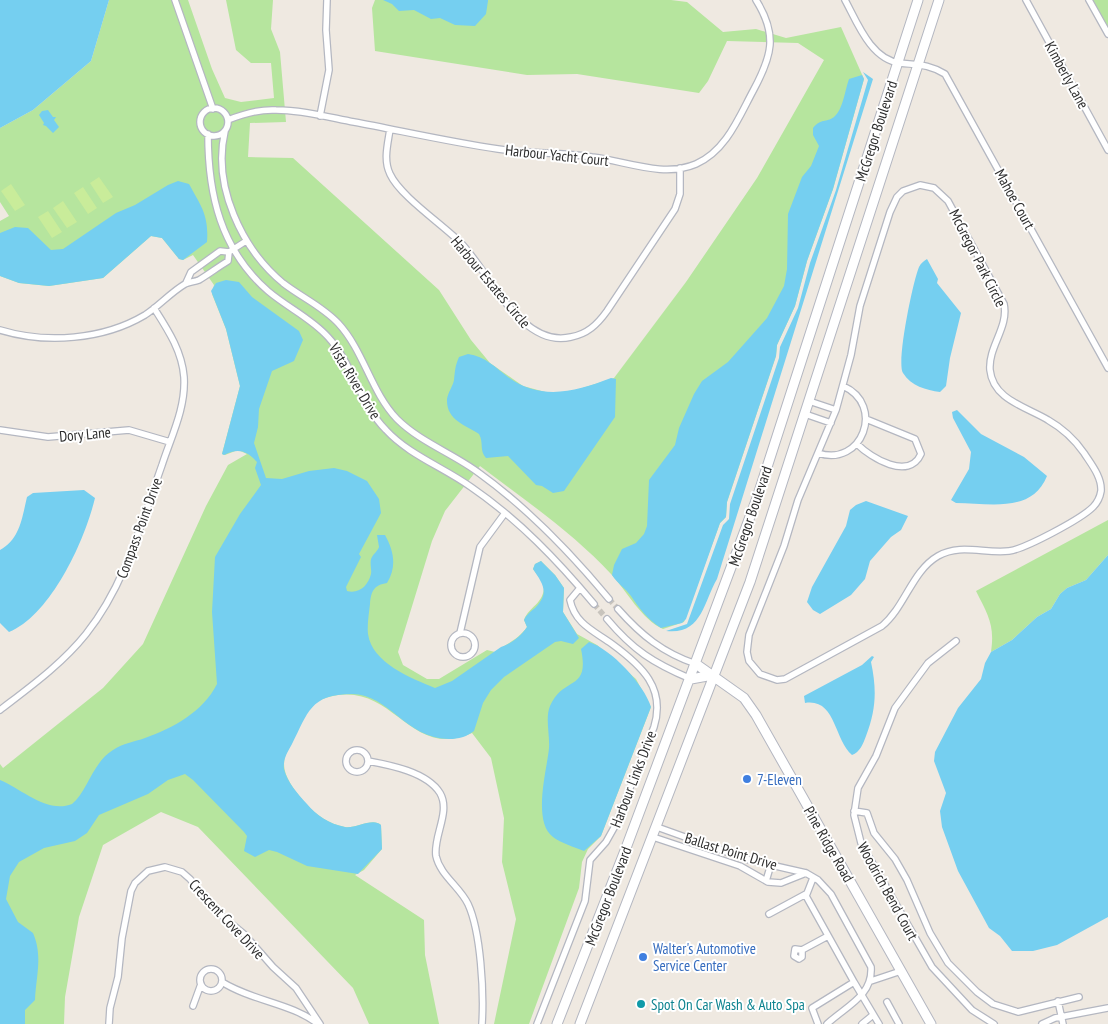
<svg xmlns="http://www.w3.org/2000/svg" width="1108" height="1024" font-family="'PT Sans Narrow',sans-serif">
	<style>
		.green { fill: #b6e59e }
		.pitch { fill: #c9ec9a }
		.water { fill: #75cff0 }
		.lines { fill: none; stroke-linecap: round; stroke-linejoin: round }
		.street-tunnel { stroke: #c8c4bd; stroke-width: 5.5; stroke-dasharray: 5.5 3; stroke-linecap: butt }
		.street-casing { stroke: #b4b7c1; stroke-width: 8 }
		.secondary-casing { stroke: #b4b7c1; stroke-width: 11 }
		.street { stroke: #fff; stroke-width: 5.5 }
		.secondary { stroke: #fff; stroke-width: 9 }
		.shop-dot { fill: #3f7fe0; stroke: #fff; stroke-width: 2 }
		.culture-dot { fill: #0f9aa8; stroke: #fff; stroke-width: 2 }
		.labels { text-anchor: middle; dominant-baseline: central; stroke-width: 4; stroke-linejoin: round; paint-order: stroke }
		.street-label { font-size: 15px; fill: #2e2e2e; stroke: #fff }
		.shop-label { font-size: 15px; fill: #366cbe; stroke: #fff; text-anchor: start }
		.culture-label { font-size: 15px; fill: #0d838f; stroke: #fff; text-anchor: start }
	</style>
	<rect width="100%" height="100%" fill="#efe9e1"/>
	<!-- green -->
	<path class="green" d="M109,0h79l24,69 13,29 16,4 33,-4 -3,-35h-20l-15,-13 -10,-50h47l-2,29 9,23 6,70 -36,1 -2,34 45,1 146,132 32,50 19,23 33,23 26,7 21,-1 44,-14 72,-96 71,-104 67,-118 -26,-17 -71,-2 -19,40 -9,12 -122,-19 -50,1 -152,-24 -3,-43 3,-8h296l16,2 36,30 33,-3 30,9 55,-11 23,52 -31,110 -26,72 -12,45 -18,39 -1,11 -49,146 -1,15 -6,6 -36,99 -21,7c-21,-9 -37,-39 -52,-55 -38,-41 -86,-74 -131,-108l-35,45 -13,30 -34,111 5,13 24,14h12l48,-29 8,2c11,-8 24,-13 32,-25l-3,-7c5,-14 21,-16 20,-36l-11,-15 2,-5 6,-3 14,14 9,13 -1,24 14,22 20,11 39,34 15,28 -50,129 -13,13 -6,13 -3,26 -50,136h-35l22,-105 -14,-57 2,-44 -13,-60 -19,-25c-60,27 -77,-46 -134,-38 -10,2 -20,4 -27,12 -11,12 -16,30 -23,43 -12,20 6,39 18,54 10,11 23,20 39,23 10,2 28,-10 36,-2l1,24 -18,21 -9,5 69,45 1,35 14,69h-70l-16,-36 -155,-161 -37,-15 -58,33 -24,72 -14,80 -1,27h-64v-260l3,4 100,-80 40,-44 63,-138 22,-41 19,-11 -9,-4 -13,5 -3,-1 18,-68 -14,-57 -14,-35 2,-9 -21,-30 -10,5 -4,-1 -17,-21 -11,-2 -48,42 -54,8 -30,-3 -19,-7v-55l9,-5 -9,-14v-74l33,-18 58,-49z
		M1090,0h18v36z
		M1108,520v35l-22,25 -19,8 -7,6 -9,15 -14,8 -25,23 -21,12c4,-27 -3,-37 -15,-61z"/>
	<!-- pitch -->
	<path class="pitch" d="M99,177l14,20 -10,6 -13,-20z
		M11,184l14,21 -10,6 -14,-20z
		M83,187l14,21 -9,6 -14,-21z
		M63,201l14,21 -10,6 -14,-20z
		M48,211l14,21 -10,6 -14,-21z"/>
	<!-- water -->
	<path class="water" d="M0,0h109l-18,61 -58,49 -33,18z
		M383,0h105v1l-2,13 -11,12 -20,-1 -15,-7 -9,1 -17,-9 -15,1 -7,-7z
		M863,72l10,7 -156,500c-14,24 -15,56 -51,52l21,-7 36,-99 6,-6 1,-15 49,-146 1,-11 18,-39 12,-45 26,-73 32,-110z
		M862,75l2,4 -31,110 -26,72 -12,45 -18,39 -1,11 -49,146 -1,15 -6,6 -34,96 -4,4 -21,5c-13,-8 -22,-20 -30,-32 -6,-8 -13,-12 -19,-21l2,-10 8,-16 14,-6 8,-9 3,-8 2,-46 26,-35 4,-17 15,-34 8,-13 26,-19 39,-44 17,-32 3,-17 1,-55 14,-37 9,-11 8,-20 -6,-11v-7c8,-10 13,-5 21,-11 9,-7 11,-27 15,-38z
		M48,110l5,7h3l-2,3 5,7 -6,6 -7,-7 -3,-1 1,-2 -5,-8 3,-4z
		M178,181l11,3c12,22 20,31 18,58l-24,18 -4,-1 -17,-21 -11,-2 -48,42 -54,8 -30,-3 -19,-7v-43l15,-6 13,1 23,22 12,-1 53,-36 19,-8 33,-20z
		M927,259l11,20 -1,4 24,30 -11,45 -4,28 -6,6c-14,-2 -29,-6 -37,-19 -7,-10 10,-92 16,-106 2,-4 5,-6 8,-8z
		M226,280l13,2 13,15 47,34 4,9 -9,21 -22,10 -13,38 -1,18 -4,16 12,35 16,1 27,-8 25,-3 13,3 20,10 12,18 2,14 -22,41 2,3 -15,30 1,4c12,3 21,-5 24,-17 1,-5 -2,-12 1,-17 2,-4 5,-5 7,-10l-2,-12h8c9,16 12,32 2,48 -13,2 -16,8 -17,21 -1,9 -3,21 -2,30 4,29 43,44 67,54l17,-7 49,-34c10,-3 20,-11 26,-20l-3,-7c2,-5 6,-8 11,-12 15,-15 8,-24 -2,-39l2,-5 6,-3 14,14 9,13 -1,24 16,26 -6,6 -12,-3 -6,1 -51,35 -13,13 -8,13 -9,28c-8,6 -15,8 -25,8 -43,0 -60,-45 -97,-45 -42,0 -44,19 -60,50 -5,9 -9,15 -8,25 3,13 14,25 23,35 9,11 22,20 38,23 10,2 28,-10 36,-2l1,24 -24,25 -51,-8 -30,-14 -8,-2 -14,7 -11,-6 3,-15 -3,-4 -51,-52 -8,-6 -17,6 -20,14 -49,21 -12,18 -12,8 -31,7 -25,14 -9,14 -4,23 12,23 15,11c10,23 3,43 2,67l-10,10v14h-25v-244c22,9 47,34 72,24 16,-13 20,-41 41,-54 10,-7 21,-8 32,-12 28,-10 58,-26 72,-54l-5,-72 3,-55 25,-43 21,-29 -6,-17 2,-6c-11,-12 -19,-14 -33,-7l-2,-1 18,-68 -14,-57 -15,-38 5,-8z
		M468,354c17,2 28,14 40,23 33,24 67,15 103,1l5,1 -1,38 -51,74 -11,2 -11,-7 -6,-1 -28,-29 -22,2c-7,-8 -2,-15 -7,-24 -14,-9 -33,-14 -32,-35 1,-7 6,-13 7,-19 1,-9 1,-14 5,-23z
		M957,410l24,24 43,23 23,19c-15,38 -59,27 -91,27l-5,-3 18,-31 2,-17 -18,-34 -1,-6z
		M84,490l11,8c-10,42 -44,117 -86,134l-9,-9v-73c20,-11 22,-32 27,-53l6,-4z
		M866,501l42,15 -7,14 -10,7 -21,24 -5,18 -14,16 -31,19 -7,-4 -6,-8 5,-15 34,-61 4,-16 6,-5z
		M1108,555v362l-51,28 -24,6h-21l-12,-15 -11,-8 -31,-57 -16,-44 -2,-16 6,-18 -12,-32 1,-9 23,-44 23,-29 4,-16 6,-11 21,-12 25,-23 14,-8 9,-15 7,-6 19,-8z
		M589,642c22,7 55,42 62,65l-50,129 -17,15c-10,-4 -23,-8 -31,-14 -21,-16 -6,-67 -4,-89 1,-13 -4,-30 1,-42 14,-31 40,-14 31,-57z
		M872,656l2,1 -3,5c6,28 5,48 -5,74 -3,8 -6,16 -14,19 -18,-15 -16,-57 -47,-52l-1,-7 58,-31z"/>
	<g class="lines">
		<!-- street-tunnel -->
		<path class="street-tunnel" d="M609,599l9,10
			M594,604l13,15"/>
		<!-- street casing -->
		<g class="street-casing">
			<path id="street" d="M175,0l38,109
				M845,0c12,22 26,60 55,63 18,2 29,1 45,11l163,294
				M1026,0l82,150
				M1089,0l19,34
				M200 122a14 14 0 1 1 28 0a14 14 0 1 1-28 0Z
				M320,116l9,-46 -3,-40 1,-30
				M228,120c15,-6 31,-11 48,-10 26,0 52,7 78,12 48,9 96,20 144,27 32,5 63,3 94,8 34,4 71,21 104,7 30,-13 43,-47 57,-73 19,-35 25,-56 3,-91
				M390,129c-2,14 -7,31 0,45 10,22 52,50 71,69 29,30 60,106 110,94 16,-3 26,-12 36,-26l68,-102 5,-15v-26
				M225,131c-13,55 17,118 58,152 18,14 39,23 55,40 26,28 33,69 59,96 23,23 57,35 82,54 50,36 91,79 130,126
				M208,134c0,61 13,116 60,157 20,17 43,27 60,46 25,27 32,67 58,93 23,25 57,37 85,57 48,33 86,73 123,117
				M920,185l14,3 14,13 56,103c5,23 -16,43 -14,66 3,30 37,37 58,50 14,8 27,20 36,33 7,11 18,24 17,38 -1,6 -4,12 -8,16 -12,12 -68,42 -84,44 -24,3 -49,-8 -71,5 -26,15 -33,51 -56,70l-97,53 -8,1 -17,-6 -11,-13 -2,-9 2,-17 35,-89 14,-46 38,-90 15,-55 9,-49 30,-94 7,-15 6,-6z
				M186,283l5,-11 29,-21 9,1 17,-11
				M0,330c46,14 103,10 145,-15 14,-9 25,-22 40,-31 4,-2 9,-2 14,-4 10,-6 19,-13 29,-19l1,-9
				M809,401l27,9
				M805,414l26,9
				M0,430l48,7 81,-7 41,12
				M857,444c14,14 52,37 64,10l-6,-15 -49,-20
				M818,453c44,15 68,-48 25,-67
				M618,609c23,26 45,44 78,55
				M607,619c26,31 46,44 84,60
				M460,633l20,-86 25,-34
				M451 645a12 12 0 1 1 24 0a12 12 0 1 1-24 0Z
				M956,641l-28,22 -33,45 -19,48 -18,32 -4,27 7,28 71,124 40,43 22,14
				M0,710c30,-23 62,-46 86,-76 39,-49 55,-110 76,-169 9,-28 24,-57 22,-88 -2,-26 -16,-47 -30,-69
				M346 761a11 11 0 1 1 22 0a11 11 0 1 1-22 0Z
				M368,761c22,4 59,11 72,32 11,19 -7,43 -4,63 4,19 24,31 32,48 13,28 16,89 14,120
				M854,811l13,2 7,20 21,26 12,21 23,53 18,30 29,29 16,12 25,8 61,-15
				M657,827l92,33 57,13 12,7 13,14 40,73c2,29 -25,39 -44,57
				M653,837l87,29 28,16 13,1 25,-10
				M813,878l-7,18 48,86
				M766,881l5,-17
				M769,914l37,-20
				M802,950v7l-3,2 -5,-3 1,-7 7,1 26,-14
				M200 980a11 11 0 1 1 22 0a11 11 0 1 1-22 0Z
				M871,981l30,-10
				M222,982c30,19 69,21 96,42
				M1058,1001l5,23
				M887,1002l12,22
				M193,1006l8,-22
				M109,1024l1,-16 8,-31 4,-39 9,-47 4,-8 13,-12 17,-4 17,5 8,7 25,31 29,24 29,33 23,21 24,36
				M537,1024l48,-123 5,-41 16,-18 9,-16 39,-99c12,-39 -12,-61 -42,-83 -18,-13 -37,-20 -42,-44l10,-12
				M818,1024l-6,-16 42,-26 25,42
				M862,1024l11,-9
				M1042,1024l13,-6 53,-10"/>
		</g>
		<!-- secondary casing -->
		<g class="secondary-casing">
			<path id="secondary" d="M696,664l48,34 12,17 175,309
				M691,679l22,-4
				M557,1024l69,-176 131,-350 161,-498
				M580,1024l170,-442 189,-582"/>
		</g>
		<!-- street -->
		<use href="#street" class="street"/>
		<!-- secondary -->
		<use href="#secondary" class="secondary"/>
	</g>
	<!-- markers -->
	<g class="shop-dot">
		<circle cx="747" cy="779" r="5"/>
		<circle cx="643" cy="957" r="5"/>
	</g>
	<circle class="culture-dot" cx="641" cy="1004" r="5"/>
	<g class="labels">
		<!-- street labels -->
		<g class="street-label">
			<text transform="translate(1067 75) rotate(61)">Kimberly Lane</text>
			<text transform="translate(876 131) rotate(-72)">McGregor Boulevard</text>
			<text transform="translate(557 155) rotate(6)">Harbour Yacht Court</text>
			<text transform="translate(1015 199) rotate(61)">Mahoe Court</text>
			<text transform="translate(978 258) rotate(63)">McGregor Park Circle</text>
			<text transform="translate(491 282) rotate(50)">Harbour Estates Circle</text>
			<text transform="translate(355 381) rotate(59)">Vista River Drive</text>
			<text transform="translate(85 434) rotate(-5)">Dory Lane</text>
			<text transform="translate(750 516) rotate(-71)">McGregor Boulevard</text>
			<text transform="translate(139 528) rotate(-70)">Compass Point Drive</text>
			<text transform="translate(633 779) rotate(-69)">Harbour Links Drive</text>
			<text transform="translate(829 844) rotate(60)">Pine Ridge Road</text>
			<text transform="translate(731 851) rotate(17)">Ballast Point Drive</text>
			<text transform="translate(888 891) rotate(61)">Woodrich Bend Court</text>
			<text transform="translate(608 896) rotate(-69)">McGregor Boulevard</text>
			<text transform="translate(227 919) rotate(47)">Crescent Cove Drive</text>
		</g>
		<!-- shop labels -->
		<g class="shop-label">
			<text x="757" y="779">7-Eleven</text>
			<text x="653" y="948">Walter's Automotive<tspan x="653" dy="17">Service Center</tspan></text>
		</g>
		<!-- culture labels -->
		<g class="culture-label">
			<text x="651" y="1004">Spot On Car Wash &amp; Auto Spa</text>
		</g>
	</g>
</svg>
